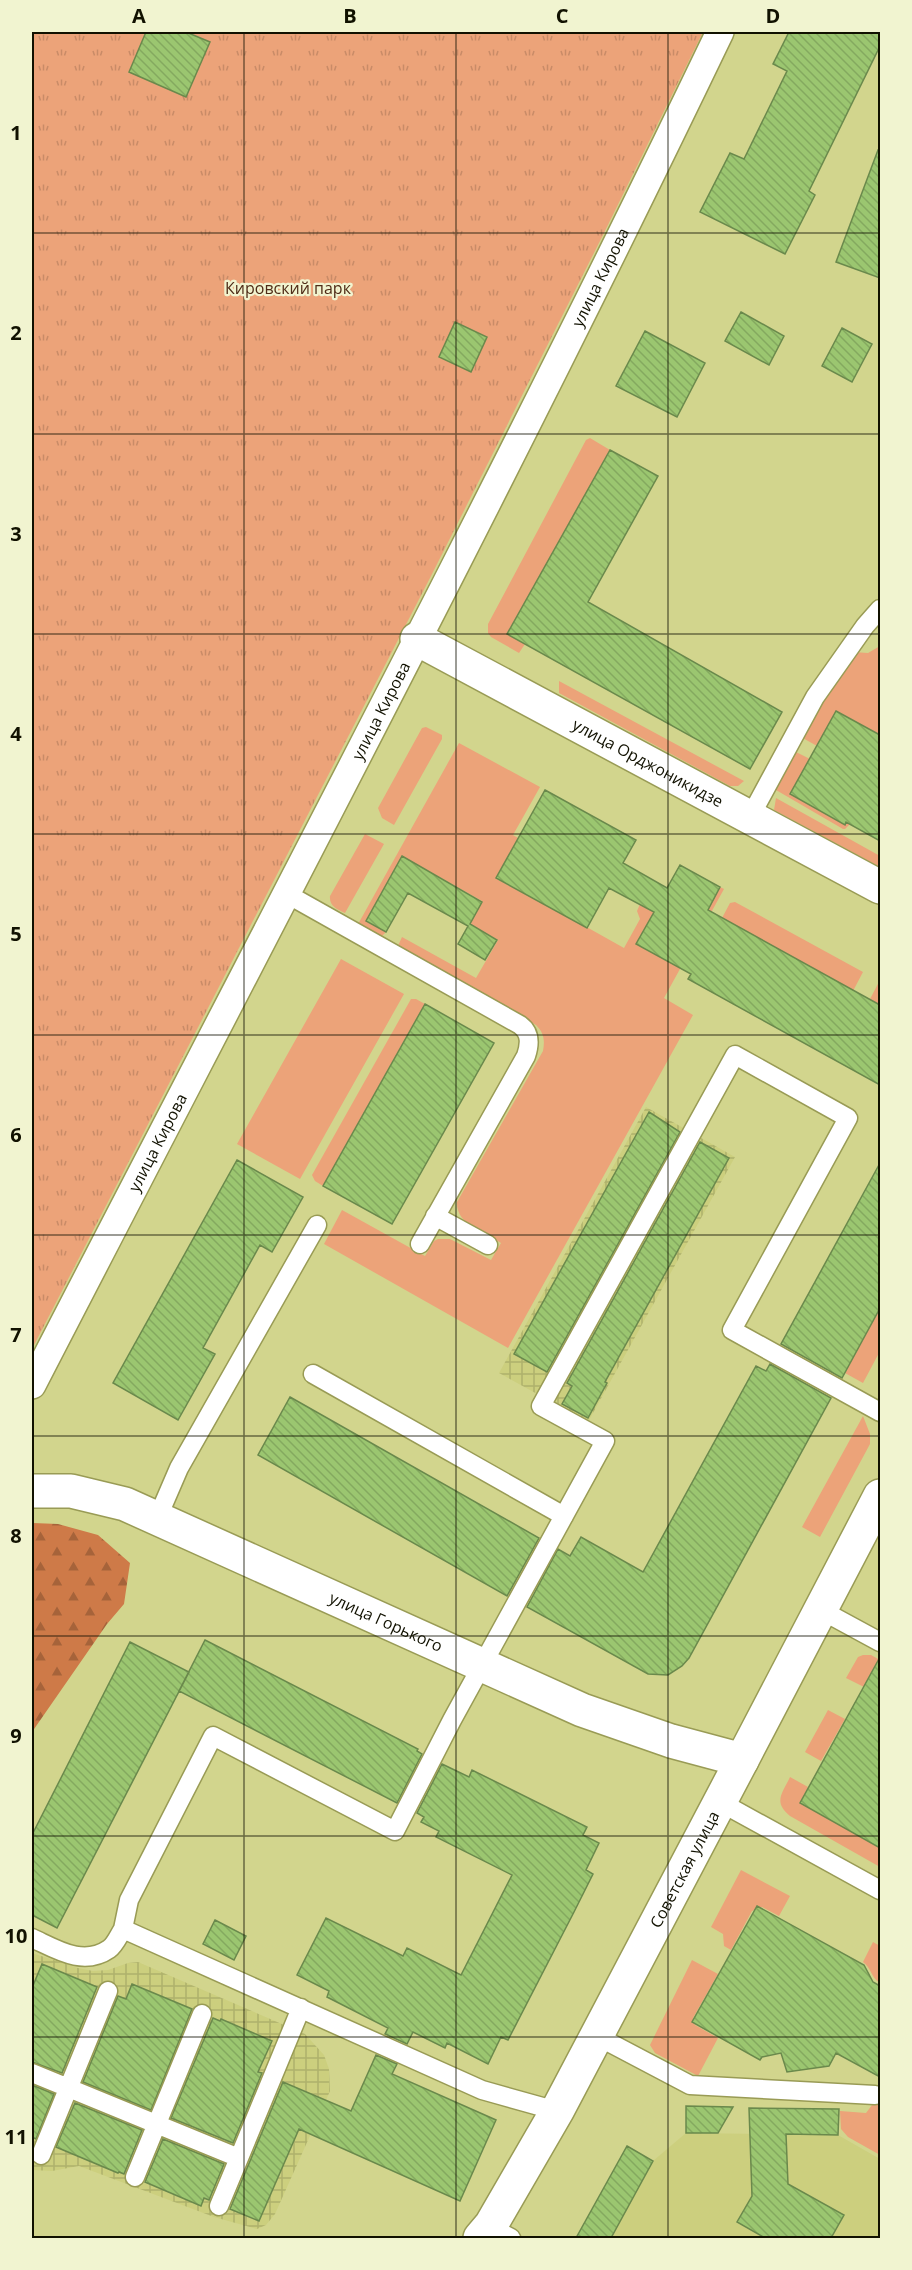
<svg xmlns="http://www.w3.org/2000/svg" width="912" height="2270" font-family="'Open Sans',sans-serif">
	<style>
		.built { fill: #cccf7e }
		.industrial { fill: url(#industrial-grid) }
		.grass { fill: #eca379 }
		.forest { fill: url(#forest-firs) }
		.park { fill: url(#park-tufts) }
		.building { fill: url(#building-back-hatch); stroke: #6a894c; stroke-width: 1.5 }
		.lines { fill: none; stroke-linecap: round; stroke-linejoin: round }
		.service-casing { stroke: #999b55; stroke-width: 21 }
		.pedestrian-casing { stroke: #999b55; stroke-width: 30 }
		.minor-casing { stroke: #999b55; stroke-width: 36 }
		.tertiary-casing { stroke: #999b55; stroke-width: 36 }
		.service { stroke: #fff; stroke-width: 18 }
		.pedestrian { stroke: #fff; stroke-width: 27 }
		.minor { stroke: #fff; stroke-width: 33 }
		.tertiary { stroke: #fff; stroke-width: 33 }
		.grid { fill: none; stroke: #110; stroke-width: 1.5; stroke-opacity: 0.55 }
		.labels { text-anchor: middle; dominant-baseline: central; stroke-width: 4.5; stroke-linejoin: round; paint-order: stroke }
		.street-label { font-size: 16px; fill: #110; stroke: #f1f4d0 }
		.park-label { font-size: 16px; fill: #4f2c17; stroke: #f1f4d0 }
		.neatline { fill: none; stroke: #110; stroke-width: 2 }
		.grid-label { font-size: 20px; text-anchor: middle; font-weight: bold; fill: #110 }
	</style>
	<defs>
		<pattern id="industrial-grid" width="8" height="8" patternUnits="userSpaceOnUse" patternTransform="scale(1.5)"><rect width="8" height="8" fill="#cccf7e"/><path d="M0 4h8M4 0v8" fill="none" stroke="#aeb16b"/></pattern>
		<pattern id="forest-firs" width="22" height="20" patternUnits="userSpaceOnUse" patternTransform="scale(1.5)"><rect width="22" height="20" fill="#ce7a48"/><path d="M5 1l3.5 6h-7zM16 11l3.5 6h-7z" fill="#a6633a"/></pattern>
		<pattern id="park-tufts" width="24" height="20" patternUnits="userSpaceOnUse" patternTransform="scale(1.5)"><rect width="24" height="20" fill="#eca379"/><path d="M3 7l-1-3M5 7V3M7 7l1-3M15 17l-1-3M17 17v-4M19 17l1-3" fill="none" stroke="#c98b67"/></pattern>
		<pattern id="building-back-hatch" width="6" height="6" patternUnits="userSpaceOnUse" patternTransform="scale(1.5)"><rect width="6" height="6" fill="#9bc670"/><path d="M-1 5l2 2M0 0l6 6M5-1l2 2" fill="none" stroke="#84a95f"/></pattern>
	</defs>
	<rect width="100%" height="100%" fill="#d2d58d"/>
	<!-- built -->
	<path class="built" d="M686,2133l152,2 42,24v79h-269l42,-77z"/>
	<!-- industrial -->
	<path class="industrial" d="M646,1107l89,50 -147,265 -89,-49z
		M32,1953l46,15 15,3 15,-1 20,-7 10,-1 167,72 19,21 5,14 1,22 -55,123 -9,11 -9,4 -43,-12 -135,-51 -27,5 -20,-1z"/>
	<!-- grass -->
	<path class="grass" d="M590,438l20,12 -102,183 17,11 -6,9 -28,-16 -3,-4v-9l98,-184z
		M880,646v89l-43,-24 -20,35 -16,-9v-7l52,-78 15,1z
		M559,681l185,100 -6,5h-8l-171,-93z
		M426,727l16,8v4l-48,86 -12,-7 -4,-10 44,-80z
		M459,743l81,44 -27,48 5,3 -21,41 29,16 15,-27 17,43 66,37 16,-29 -3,-8 3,-7 14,8 -18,32 40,22 44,-79 4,2 -60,109 29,17 -185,333 -184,-104 18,-34 83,46 9,-15 4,-2h12l41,21 10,-17c-16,-11 -45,-18 -44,-41l86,-151c2,-11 1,-18 -7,-26l-139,-77 5,-11 74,41 22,-38 -28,-16 12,-23 -80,-45 -36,65 20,11 -6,6 -23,-12z
		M794,751l16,8 -20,35 55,31 35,-65v40l-17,31 -13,-7 -5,5h-2l-67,-39 -3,-3z
		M776,798l104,58v11l-106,-57z
		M365,834l19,10 -39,69c-8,-4 -16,-7 -15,-17z
		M735,902l128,70 -10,19 -131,-73 8,-15z
		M341,959l63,35 -104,185 -63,-35z
		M880,980v25l-10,-6z
		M411,999h5l9,5 -102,182 -8,-5 -3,-6z
		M880,1308v43l-17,32 -18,-10z
		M863,1416l7,18v10l-50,93 -18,-10z
		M863,1655h8l9,5v16l-8,-4 -8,15 -18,-9 12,-21z
		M828,1710l17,9 -24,42 -16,-9z
		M790,1777l18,10 -8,16 80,45v19l-90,-51c-17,-14 -8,-22 0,-39z
		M741,1870l49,26 -11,20 -17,-9 -10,4 -21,39 -7,-4 -1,-12 -12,-7z
		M873,1942l7,4v37c-9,-5 -9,-16 -17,-21z
		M692,1960l26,14 -25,44 2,7 23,13 -20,38 -43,-23 -5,-8z
		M875,2101h5v54l-32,-18 -7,-8 -1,-18 26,2z"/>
	<!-- forest -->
	<path class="forest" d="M33,1523l25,1 40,11 32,28 -6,41 -17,20 -75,108z"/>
	<!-- park -->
	<path class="park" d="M32,32h671l-100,203 -173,343 -398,771z"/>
	<!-- building -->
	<path class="building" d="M146,32h40l24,10 -24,55 -57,-25z
		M789,32h91v14l-71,145 6,4 -30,59 -85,-42 30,-59 14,6 43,-88 -14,-7z
		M878,150l2,1v127l-44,-16z
		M741,312l43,24 -15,29 -44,-24z
		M455,322l32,15 -16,35 -32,-15z
		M842,328l30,16 -20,38 -30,-16z
		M645,331l60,32 -28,54 -61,-31z
		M610,450l48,26 -70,126 194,110 -32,57 -243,-135z
		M836,711l44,24v106l-34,-19 -1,3 -55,-31z
		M545,790l91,50 -13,23 44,25 13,-23 40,22 -12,23 172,95v80l-192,-106 3,-5 -55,-30 18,-32 -45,-24 -22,40 -91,-50z
		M402,856l80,46 -12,22 27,16 -12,20 -27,-16 10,-18 -60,-33 -22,39 -20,-11z
		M425,1004l69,39 -102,181 -69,-38z
		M649,1112l31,20 -133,240 -33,-18z
		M700,1142l29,16 -124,224 2,1 -19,35 -26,-14 10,-18 -5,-3z
		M237,1160l66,37 -31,55 -12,-7 -57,103 12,6 -37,66 -65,-37z
		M880,1163v145l-38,70 -61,-34z
		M770,1364l61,34 -142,260 -7,8 -14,9 -20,-1 -121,-67 31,-58 12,7 11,-19 62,35 113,-206 10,5z
		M290,1397l249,141 -32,58 -249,-141z
		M205,1640l213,109 -1,2 5,3 -25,49 -218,-112z
		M130,1642l59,30 -132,256 -25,-13v-80z
		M880,1657v191l-80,-45z
		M442,1764l27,13 3,-7 115,57 -4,8 16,8 -13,27 7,4 -19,38 -66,128 -7,-3 -13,27 -41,-21 -2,5 -32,-16 -6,12 -22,-10 3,-6 -61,-31 2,-6 -32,-16 29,-57 77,38 4,-8 54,27 51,-100 -76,-38 3,-6 -18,-9 3,-5 -7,-4z
		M757,1906l107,59 9,17 7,4v91l-44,-24 -7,13 -42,6 -6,-19 -19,4 -2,3 -68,-38z
		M215,1920l31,16 -12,24 -31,-16z
		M42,1964l55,23 -35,86 -30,-11v-74z
		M132,1984l60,25 -41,101 -68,-28 35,-86 8,3z
		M213,2018l7,3 1,-2 51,22 -14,31 4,1 -29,70 -62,-25z
		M376,2055l21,9 -5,10 104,46 -36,81 -161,-72 -40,92 -29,-12 53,-127 68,29z
		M32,2085l22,9 -18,45 -4,-2z
		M75,2103l67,27 -18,44 -5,-2 -1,1 -62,-26z
		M686,2106l47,1 -15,26h-32z
		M749,2108l90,1 -1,26 -52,-1 2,50 56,31 -13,23h-66l-28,-16 15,-26z
		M163,2139l61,25 -15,36 -5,-2 -3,8 -56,-24z
		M627,2146l26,15 -42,77h-35z"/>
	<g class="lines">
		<!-- service casing -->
		<g class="service-casing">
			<path id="service" d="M750,817l65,-120 50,-71 15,-17
				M287,894l233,131c11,8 10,19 6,31l-106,188
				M435,1216l53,29
				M313,1374l251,142
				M157,1519l22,-51 138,-243
				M821,1610l59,32
				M720,1802l160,88
				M123,1929l6,-29 84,-164 182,95 57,-111 153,-279 -64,-35 194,-351 113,63 -116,212 148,82
				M32,1938c24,11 51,29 77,11 6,-4 10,-14 14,-20l359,161 75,21
				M597,2036l93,49 185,10
				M32,2073l207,85 -20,48
				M41,2155l67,-164
				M239,2158l62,-150
				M135,2177l67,-163
				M490,2227l21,11"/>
		</g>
		<!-- pedestrian casing -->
		<g class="pedestrian-casing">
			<g id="pedestrian">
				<path id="s1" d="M32,1385c232,-450 469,-897 688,-1353"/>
			</g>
		</g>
		<!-- minor casing -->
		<g class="minor-casing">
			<g id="minor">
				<path id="s2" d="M417,639l463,248"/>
				<path id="s3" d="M480,2238l11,-13 66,-114 185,-351"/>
			</g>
		</g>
		<!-- tertiary casing -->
		<g class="tertiary-casing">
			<g id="tertiary">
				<path id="s4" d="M32,1491h39l54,13 457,206 89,31 71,19 138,-264"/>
			</g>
		</g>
		<!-- service -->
		<use href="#service" class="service"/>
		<!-- pedestrian -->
		<use href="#pedestrian" class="pedestrian"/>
		<!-- minor -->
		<use href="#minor" class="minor"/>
		<!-- tertiary -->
		<use href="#tertiary" class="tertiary"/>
	</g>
	<!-- grid -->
	<path class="grid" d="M244,32v2206M456,32v2206M668,32v2206M32,233h848M32,434h848M32,634h848M32,834h848M32,1035h848M32,1235h848M32,1436h848M32,1636h848M32,1836h848M32,2037h848"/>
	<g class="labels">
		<!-- street labels -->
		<g class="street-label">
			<text stroke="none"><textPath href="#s1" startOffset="1245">улица Кирова</textPath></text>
			<text stroke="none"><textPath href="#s1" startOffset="759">улица Кирова</textPath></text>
			<text stroke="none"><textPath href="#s2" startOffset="262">улица Орджоникидзе</textPath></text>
			<text stroke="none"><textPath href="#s1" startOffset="273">улица Кирова</textPath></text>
			<text stroke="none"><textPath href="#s4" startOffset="381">улица Горького</textPath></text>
			<text stroke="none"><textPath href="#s3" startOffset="422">Советская улица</textPath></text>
		</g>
		<!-- park labels -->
		<g class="park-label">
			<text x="288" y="288">Кировский парк</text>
		</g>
	</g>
	<!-- border -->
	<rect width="912" height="2270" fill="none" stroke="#f1f4d0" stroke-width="66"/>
	<rect x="33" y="33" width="846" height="2204" class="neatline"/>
	<g class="grid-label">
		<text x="139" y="23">A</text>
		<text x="350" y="23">B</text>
		<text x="562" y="23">C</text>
		<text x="773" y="23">D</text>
		<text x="16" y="140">1</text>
		<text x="16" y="340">2</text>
		<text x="16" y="541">3</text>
		<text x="16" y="741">4</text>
		<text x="16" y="941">5</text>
		<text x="16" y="1142">6</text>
		<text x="16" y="1342">7</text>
		<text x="16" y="1543">8</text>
		<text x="16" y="1743">9</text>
		<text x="16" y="1943">10</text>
		<text x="16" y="2144">11</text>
	</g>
</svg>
